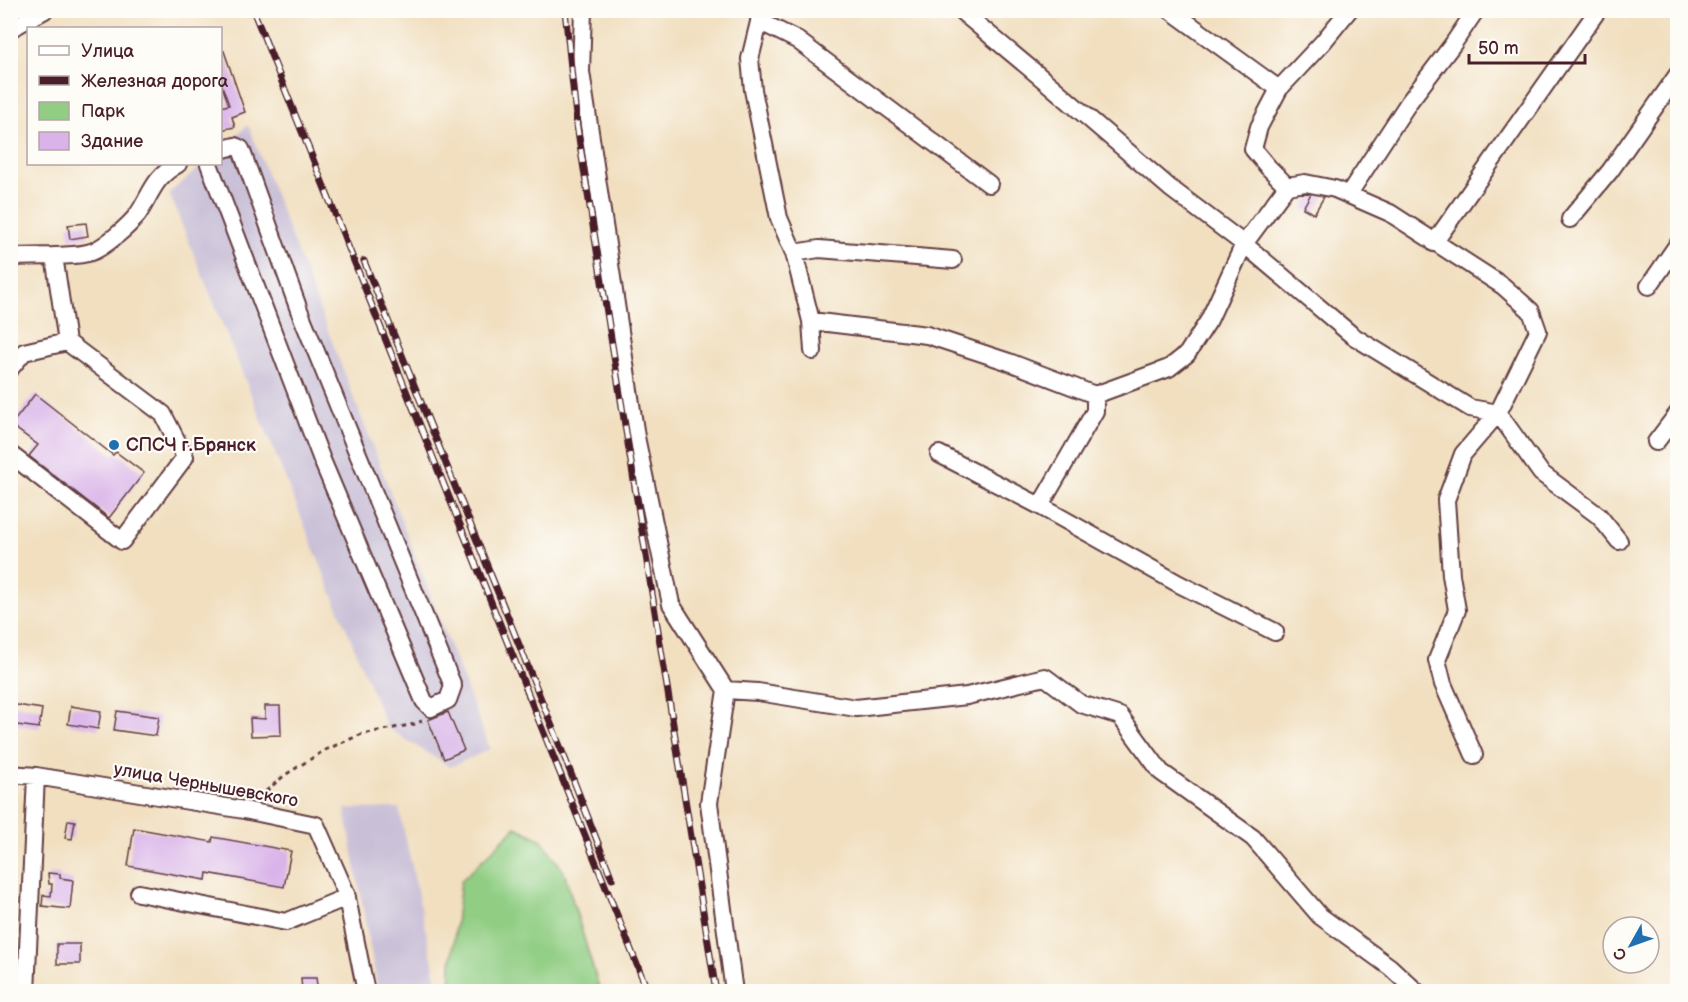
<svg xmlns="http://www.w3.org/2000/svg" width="1688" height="1002" font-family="'Balsamiq Sans',sans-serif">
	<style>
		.industrial { fill: #c9bfd7 }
		.green { fill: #91ce84; stroke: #6e7658; stroke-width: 1.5 }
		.building { fill: #d9b3e9 }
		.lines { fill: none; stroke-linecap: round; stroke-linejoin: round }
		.minor-casing { stroke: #633c41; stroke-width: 20 }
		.path { stroke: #633c41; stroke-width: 3; stroke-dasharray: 4.5 4.5; stroke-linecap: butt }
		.minor { stroke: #fff; stroke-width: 16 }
		.rail-casing { stroke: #4a1f2b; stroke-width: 7 }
		.rail { stroke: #fdfcf7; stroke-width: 4.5; stroke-dasharray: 14; stroke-linecap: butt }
		.poi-dot { fill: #1f6fb2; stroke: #fdfcf7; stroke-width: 2 }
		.labels { text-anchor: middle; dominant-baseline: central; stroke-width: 4.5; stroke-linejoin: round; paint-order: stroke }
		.poi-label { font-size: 18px; font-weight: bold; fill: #4a1f2b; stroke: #fdfcf7; text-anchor: start }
		.street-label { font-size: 18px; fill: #4a1f2b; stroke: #fdfcf7 }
	</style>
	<rect width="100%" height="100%" fill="#fdfcf7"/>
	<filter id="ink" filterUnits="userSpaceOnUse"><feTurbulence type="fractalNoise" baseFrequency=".0167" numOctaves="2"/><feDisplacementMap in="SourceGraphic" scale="12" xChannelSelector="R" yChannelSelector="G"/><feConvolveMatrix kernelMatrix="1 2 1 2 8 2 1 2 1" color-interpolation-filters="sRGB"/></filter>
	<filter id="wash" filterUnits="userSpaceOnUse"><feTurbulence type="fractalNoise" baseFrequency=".008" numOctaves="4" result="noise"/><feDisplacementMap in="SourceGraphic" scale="24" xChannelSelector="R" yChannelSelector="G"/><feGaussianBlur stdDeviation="1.35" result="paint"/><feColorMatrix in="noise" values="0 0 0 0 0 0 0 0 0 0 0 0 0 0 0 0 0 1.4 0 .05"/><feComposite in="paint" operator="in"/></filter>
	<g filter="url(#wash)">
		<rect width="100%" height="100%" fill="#f1dfc0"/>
		<!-- industrial -->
		<path class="industrial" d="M248,125l242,624 -40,18 -63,-39 -218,-535 35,-29h16l1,-15z
			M399,808l40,183h-61l-33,-182z"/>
		<!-- green -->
		<path class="green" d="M516,827l26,13 22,32 36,119h-150l1,-26 10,-84z"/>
		<g id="blocks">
			<!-- building -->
			<path class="building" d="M224,51l21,61 -13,5 3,10 -15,3v-23l9,-2 -9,-25v-28z
				M1313,190l11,7 -10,17 -11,-6z
				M86,223l2,13 -18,3 -2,-14z
				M35,394l78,61 3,-3 28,21 -35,45 -80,-62 9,-11 -27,-20z
				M10,704l32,5 -3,19 -29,-4z
				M71,706l30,5 -3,18 -30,-5z
				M265,706h15l1,29 -30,1 -1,-18 15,1z
				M117,711l42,6 -3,19 -42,-6z
				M448,712l16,38 -20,9 -16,-39z
				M68,820l7,1 -3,18 -7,-1z
				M134,828l78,14 1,-5 78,14 -7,36 -77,-14 -1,7 -78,-14z
				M48,873l12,1v4l13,2 -3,29 -28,-3 1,-11 8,1 1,-12h-3z
				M57,944h23v20h-23z
				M301,978h15l2,14h-16z"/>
		</g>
	</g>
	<g filter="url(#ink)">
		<use href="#blocks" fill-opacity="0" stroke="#633c41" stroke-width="1.5"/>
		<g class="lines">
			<!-- minor casing -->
			<g class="minor-casing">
				<path id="minor" d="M583,10l-2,62 55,365 35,167 55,86 -17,113 25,189
					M762,10l-12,49 3,31 26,128 15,35 17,68 2,30
					M960,10l90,75 120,103 74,56 109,92 117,72 28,5 43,60 58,43 20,25
					M1170,10l109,79
					M759,21l38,19 192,144
					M10,29l35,-19
					M209,164l113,296 102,241 7,7 17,-8 5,-14 -154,-376 -58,-161 -6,-3 -15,4
					M1287,186l-19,-19 -15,-18 6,-22 20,-38 44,-47 26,-32
					M1348,195l61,-93 44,-58 23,-34
					M1570,219l40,-48 68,-97
					M1434,243l164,-233
					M794,253l25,-4 134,11
					M54,256c12,-1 26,0 37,-4 13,-4 39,-27 47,-38 14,-21 15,-36 40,-50
					M10,257l44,-1 13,86
					M1649,286l29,-42
					M811,321l116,14 82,27 86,33 74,-27 18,-14 22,-34 35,-76 43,-58 18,-3 30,6 55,24 113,73 28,25 7,20 -40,82 -35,41 -17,46 5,75 6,35 -20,50 6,24 31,71
					M10,369l14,-17 43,-10 96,72 22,43 -63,84 -112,-87
					M1656,442l22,-29
					M939,454l101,52 139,78 96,48
					M1040,506l55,-95v-16
					M726,690l32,2 98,16 111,-12 78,-19 36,27 39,12 41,56 92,66 67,78 70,51 27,25
					M10,774l26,2 208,34 72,15 30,68 20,99
					M139,893l147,29 61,-25
					M26,992l10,-216"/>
			</g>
			<!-- path -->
			<path class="path" d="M259,797l26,-22 40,-25 37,-16 53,-10 7,-3"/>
			<!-- minor -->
			<use href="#minor" class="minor"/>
			<!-- rail casing -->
			<g class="rail-casing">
				<path id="rail" d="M253,10l395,982
					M565,10l12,116 139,866
					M364,261l202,500 46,118"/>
			</g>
			<!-- rail -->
			<use href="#rail" class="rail"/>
		</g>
	</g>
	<!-- markers -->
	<circle class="poi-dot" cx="114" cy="445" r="6"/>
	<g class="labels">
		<!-- poi labels -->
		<g class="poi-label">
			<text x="126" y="445">СПСЧ г.Брянск</text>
		</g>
		<!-- street labels -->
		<g class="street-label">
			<text transform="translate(206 785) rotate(10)">улица Чернышевского</text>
		</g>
	</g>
	<!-- margin -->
	<rect width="1688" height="1002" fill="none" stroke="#fdfcf7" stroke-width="36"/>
	<!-- legend -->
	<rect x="27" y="27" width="195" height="138" fill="#fdfcf7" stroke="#b5a4a5" stroke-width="1.5"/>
	<rect x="39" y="46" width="30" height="9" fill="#ffffff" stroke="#b5a4a5" stroke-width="1.5"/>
	<text x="81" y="57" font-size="18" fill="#4a1f2b">Улица</text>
	<rect x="39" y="76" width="30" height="9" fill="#4a1f2b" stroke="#b5a4a5" stroke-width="1.5"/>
	<text x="81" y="87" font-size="18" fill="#4a1f2b">Железная дорога</text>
	<rect x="39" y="102" width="30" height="18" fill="#91ce84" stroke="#b5a4a5" stroke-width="1.5"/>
	<text x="81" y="117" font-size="18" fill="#4a1f2b">Парк</text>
	<rect x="39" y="132" width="30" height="18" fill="#d9b3e9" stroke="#b5a4a5" stroke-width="1.5"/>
	<text x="81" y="147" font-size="18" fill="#4a1f2b">Здание</text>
	<!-- north arrow -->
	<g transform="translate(1631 945) rotate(230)"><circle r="28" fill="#fdfcf7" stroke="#b5a4a5" stroke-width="1.5"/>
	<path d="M0-4.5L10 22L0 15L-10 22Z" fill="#1f6fb2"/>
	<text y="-9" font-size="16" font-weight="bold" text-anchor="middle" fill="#4a1f2b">С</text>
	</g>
	<!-- scale -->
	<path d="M1469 54v9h116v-9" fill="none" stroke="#4a1f2b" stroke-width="3"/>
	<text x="1478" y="54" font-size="18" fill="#4a1f2b" stroke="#fdfcf7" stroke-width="4.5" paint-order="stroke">50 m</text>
</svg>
